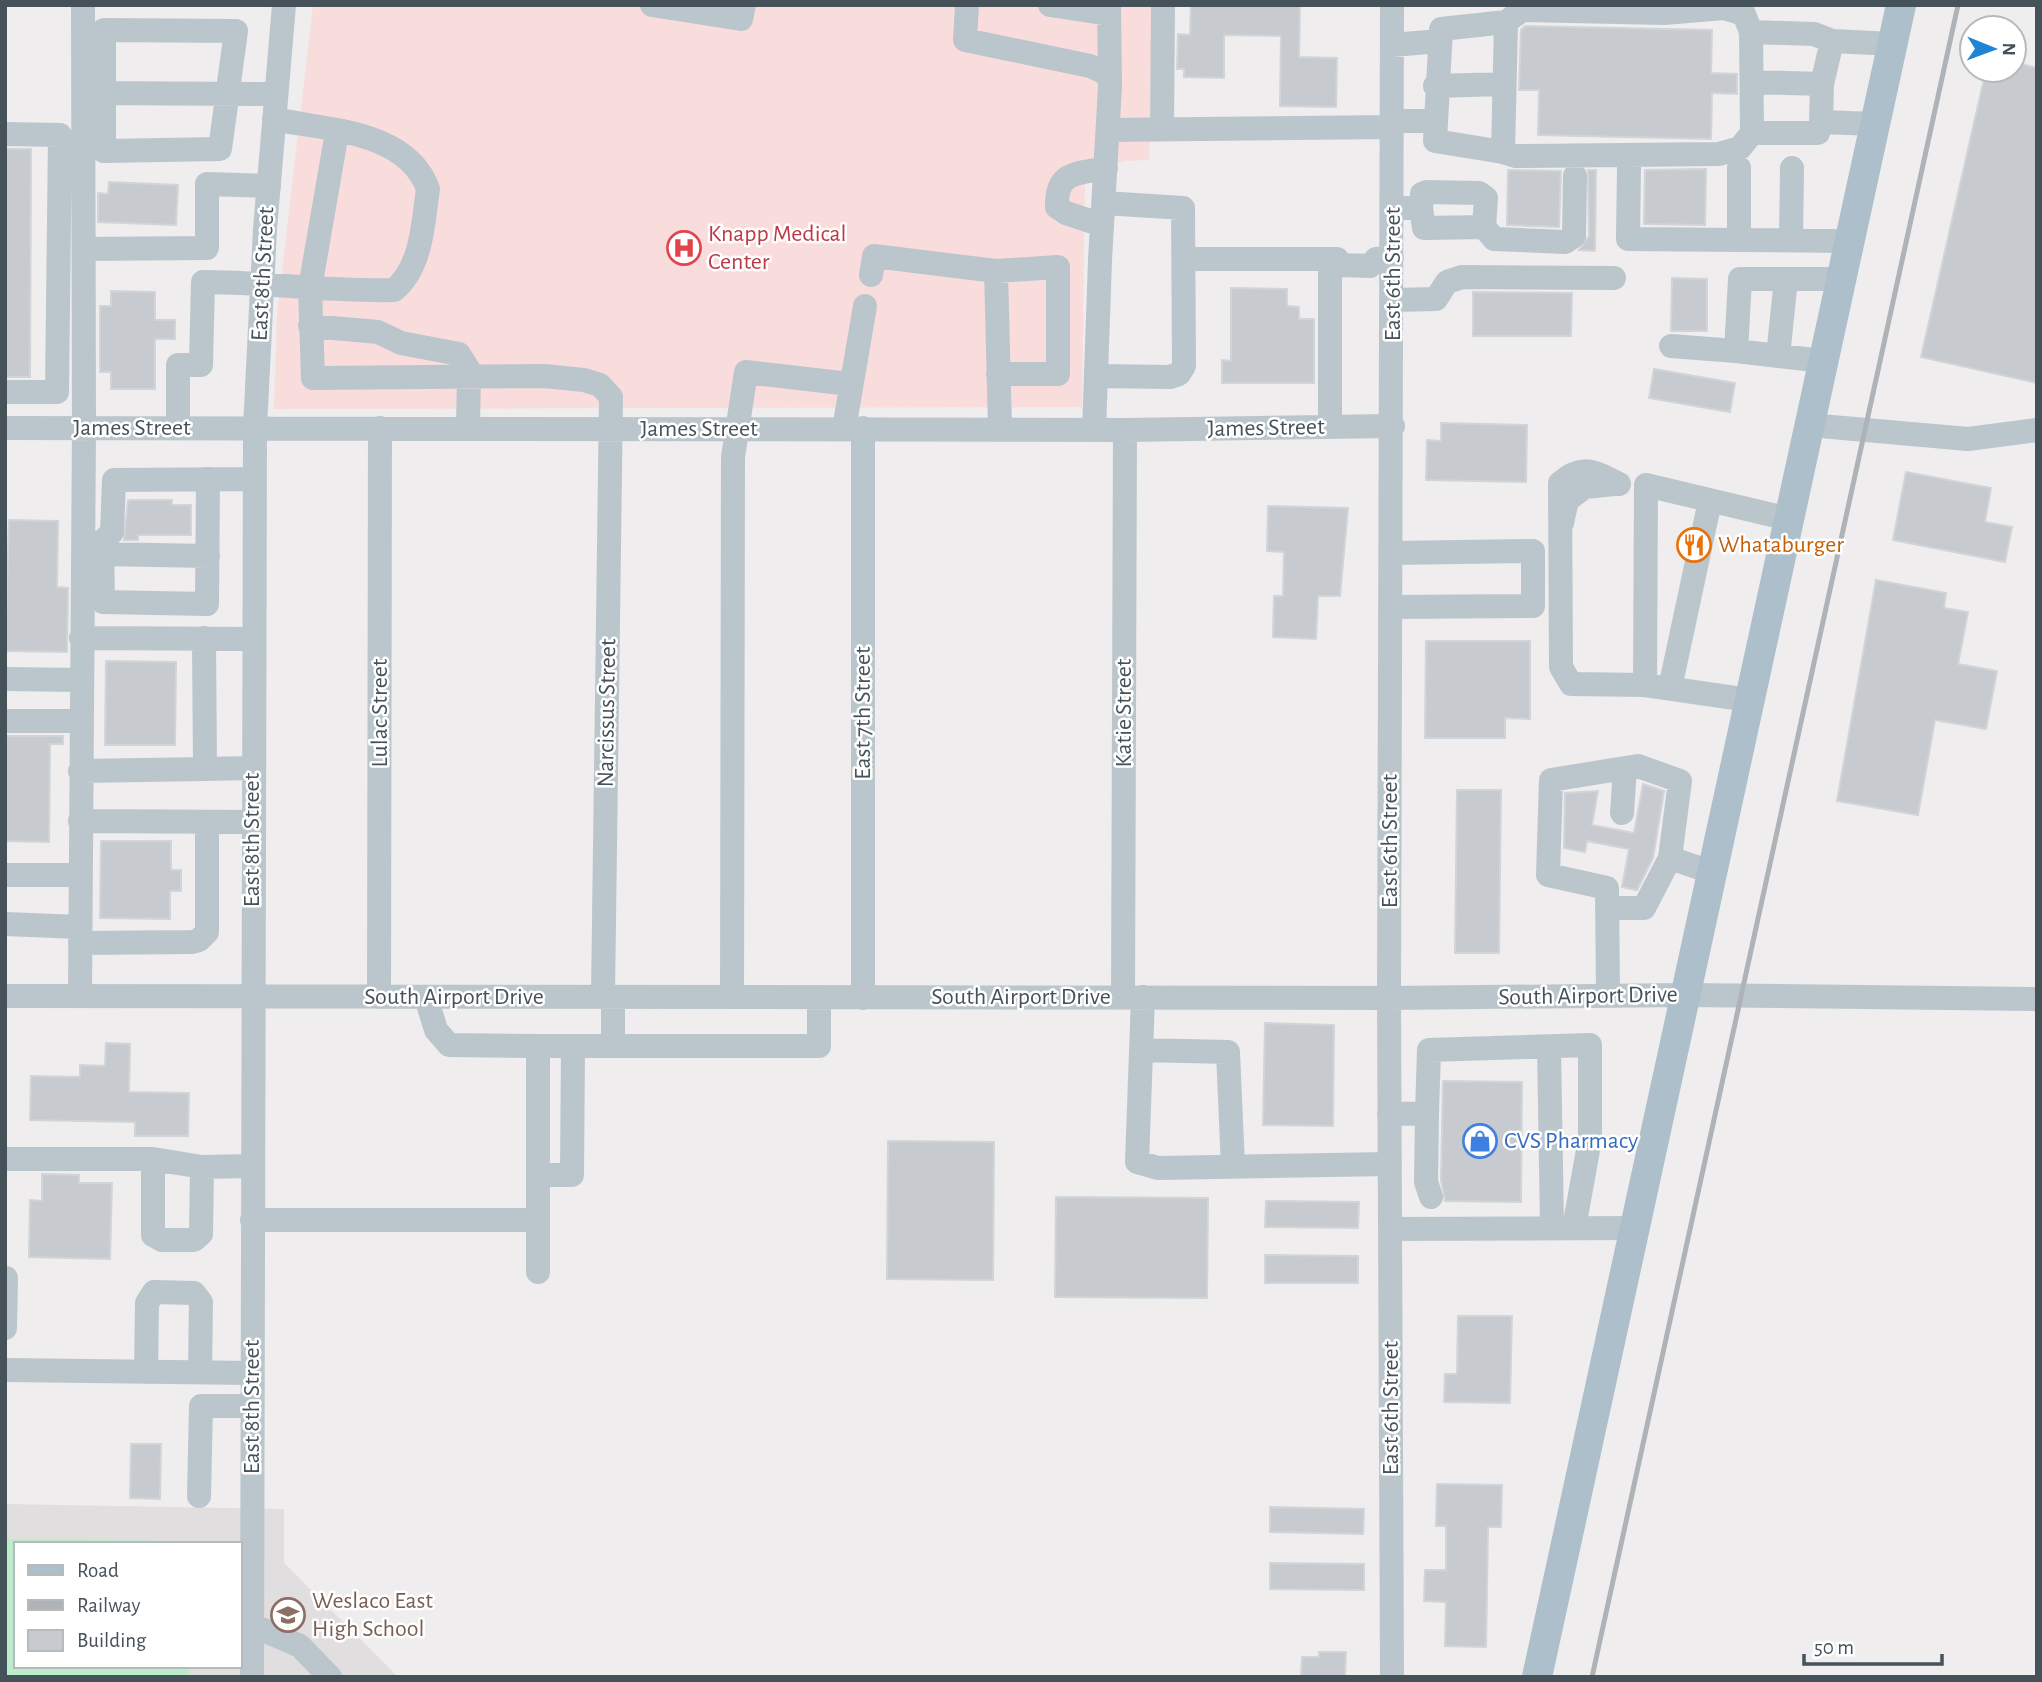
<svg xmlns="http://www.w3.org/2000/svg" width="2042" height="1682" font-family="'Alegreya Sans',sans-serif">
	<style>
		.education { fill: #e0dede; fill-rule: evenodd }
		.medical { fill: #f9dddd }
		.green { fill: #bcecc9 }
		.building { fill: #c7cacf; stroke: #d1d4d8; stroke-width: 2 }
		.lines { fill: none; stroke-linecap: round; stroke-linejoin: round }
		.minor { stroke: #bbc6cc; stroke-width: 24 }
		.major { stroke: #adbfcb; stroke-width: 30 }
		.rail { stroke: #afb3b7; stroke-width: 5 }
		.labels { text-anchor: middle; dominant-baseline: central; stroke-width: 5; stroke-linejoin: round; paint-order: stroke }
		.health-label { font-size: 24px; fill: #be3a42; stroke: #fff; text-anchor: start }
		.street-label { font-size: 24px; fill: #465259; stroke: #fff }
		.food-label { font-size: 24px; fill: #c56008; stroke: #fff; text-anchor: start }
		.shop-label { font-size: 24px; fill: #366cbe; stroke: #fff; text-anchor: start }
		.education-label { font-size: 24px; fill: #785e54; stroke: #fff; text-anchor: start }
	</style>
	<rect width="100%" height="100%" fill="#efeded"/>
	<!-- education -->
	<path class="education" d="M5,1504l279,5v54l114,114h-393zM16,1544h224v122h-224z"/>
	<!-- medical -->
	<path class="medical" d="M313,5h839l-3,155 -26,1 -38,21 -3,225 -808,2 3,-95z"/>
	<!-- green -->
	<path class="green" d="M5,1539l185,2v3h-174v122h173v11h-184z"/>
	<!-- building -->
	<path class="building" d="M1191,5h109l-1,52 38,1 -1,49 -56,-1 1,-70 -57,-1v43l-40,-1v-8h-7l1,-35 12,1z
		M1525,26l187,4 -1,43 26,1v20l-25,-1 -1,46 -173,-4 1,-45h-20l2,-60z
		M2014,62l23,6v315l-116,-26 65,-287h28z
		M5,149h26l-1,228h-25z
		M1706,169l-1,56 -61,-1 1,-54z
		M1508,170l53,1 -2,56 -52,-2z
		M1588,170h8l-1,81 -16,-1 10,-14z
		M109,182l69,3 -2,40 -78,-3v-29l10,1z
		M1672,278l35,1v52h-36z
		M1231,288l56,1v17l12,1v12h15v64h-92v-23l9,1z
		M111,291l44,1v28h20v19h-20v50h-44v-17h-11v-66h11z
		M1473,292l99,1 -1,43h-98z
		M1654,369l81,14 -5,29 -81,-14z
		M1441,423l86,2 -1,57 -100,-2 1,-40 14,1z
		M1906,472l85,16 -6,34 27,5 -7,35 -112,-22z
		M128,500h44v5h19v30h-53v5h-14z
		M1268,506l80,2 -8,88h-22l-2,43 -43,-2 1,-41h9l1,-44 -17,-1z
		M9,520l49,1 -1,66 11,1 -1,64 -62,-1z
		M1876,580l70,13 -2,15 24,4 -10,52 39,7 -11,58 -51,-9 -17,95 -81,-14z
		M1426,641h104v78l-25,-1v20h-80z
		M106,661l70,1 -1,83h-70z
		M5,736h58v8h-13l-1,98 -44,-1z
		M1643,784l21,7 -11,67 -16,32 -15,-3 7,-38 -42,-8 -2,11 -21,-4 1,-55 33,-2 -6,34 42,8z
		M1457,790h44l-2,163h-44z
		M101,841h70v29h10v21h-11v28l-70,-1z
		M1265,1023l69,2 -1,101 -70,-1z
		M106,1043l24,1 -1,48 60,1 -1,43h-53v-14l-105,-2 1,-44 49,1v-12l25,1z
		M1443,1081l79,1 -1,120 -76,-1 -4,-21z
		M888,1141l106,1 -1,138 -106,-1z
		M42,1174l37,1v8h33l-2,76 -81,-2 1,-57 12,1z
		M1056,1197l152,1 -1,100 -152,-1z
		M1266,1201l93,1 -1,26 -93,-1z
		M1265,1255l93,1v27h-93z
		M1458,1316h54l-2,87 -66,-1 1,-28h12z
		M131,1444h30l-1,55 -30,-1z
		M1437,1484l65,1 -1,42h-13l-2,120 -41,-1 1,-44 -22,-1 1,-31h21v-44h-10z
		M1270,1507l94,2 -1,25 -93,-2z
		M1270,1563l94,1v26l-94,-1z
		M1319,1652h27l-1,25h-44l1,-20h17z"/>
	<g class="lines">
		<!-- minor -->
		<path class="minor" d="M652,5l89,14 3,-14
			M967,5l-2,35 125,26 14,6 5,7
			M1050,5l59,9
			M1392,5l-3,993 3,679
			M1506,22l-3,130 -68,-11 6,-112 65,-7 16,-12 142,3 60,-5 20,6 7,18
			M104,30l132,1 -16,118 -116,2z
			M1392,45l48,-4
			M1753,82l69,2
			M1435,86l69,-2
			M89,93l187,1
			M1392,121h43
			M1821,122l-3,11h-66l-1,-101 63,2 18,7
			M1875,124l-54,-2 1,-38 10,-43 61,3
			M1162,129l1,-124
			M1108,130l284,-3
			M337,132l-27,156 3,90 231,-2 40,4 16,5 11,12 -8,599
			M5,134l55,1 -3,257h-52
			M1503,152l13,4 203,-2 21,-6 12,-15
			M1629,168l-1,71 111,1
			M1739,168v72l110,1
			M1392,208h29l1,-14 5,-2 52,1 7,5 -2,29 10,12 71,3 9,-6 1,-60
			M1421,208l3,20 60,-1
			M1102,225l-36,-12 -9,-6c-1,-36 19,-33 49,-39
			M1791,240l1,-72
			M84,249l123,-1v-64l62,2
			M1185,259h152l3,6 30,1 6,-7 16,-1
			M1330,259v168
			M996,271l62,-4v107h-60
			M871,275l3,-19 122,15 4,158
			M1393,300l43,-1 11,-17 15,-5 152,1
			M310,326l68,6 23,11 58,11 10,16 -1,59
			M1671,346l65,5
			M1778,356l8,-77
			M1823,361l-87,-10 4,-72h101
			M1098,376l72,1 9,-3 5,-8 -1,-158 -79,-5
			M1809,425l159,14 69,-9
			M5,428l1120,2 268,-4
			M178,428v-63h23l2,-83c64,0 127,10 191,8 28,-23 29,-67 34,-101 -21,-59 -103,-59 -154,-70
			M844,429l21,-123
			M1094,430l6,-170 10,-174 -1,-81
			M1619,484c-25,-13 -37,-20 -59,-1l1,184 10,17 74,1
			M1562,523l5,-23 18,-13 29,-3
			M102,542l1,60 104,2 1,-125
			M89,543l13,-1 10,-10 2,-52 140,-1
			M102,554l106,2
			M1392,607l141,-1v-55l-141,2
			M81,638l172,1
			M5,679l76,1
			M1670,688l40,-187
			M1749,700l-104,-15 1,-200 143,34
			M5,721h75
			M205,769l47,-1
			M80,771l125,-2 -1,-131
			M1622,813l3,-45
			M80,821l173,1
			M1670,858l41,14
			M5,875h75
			M1607,908h37l26,-50 10,-77 -42,-15 -87,14 -3,95 59,13 1,107
			M5,924l75,3
			M80,943l112,-1 7,-2 8,-8v-110
			M5,996l1384,2 295,-3 353,4
			M80,996l4,-568 -1,-423
			M379,997l1,-569
			M426,997l10,33 13,15 89,1v226
			M613,997v49
			M732,997l1,-540 13,-85 104,12
			M1123,997l2,-567
			M1143,997l-6,165 21,6 232,-4
			M863,998v-570
			M538,1046h281v-49
			M1549,1047l3,181
			M1141,1050l87,2 5,115
			M1427,1113l-1,69 5,15
			M1389,1114l38,-1 2,-63 161,-5v94l-16,89
			M5,1159h148v76l9,5h32l7,-6 1,-67 50,-1
			M153,1159l49,8
			M538,1175h34l1,-129
			M252,1220h286
			M1390,1229l243,-1
			M5,1328l1,-50
			M5,1370l247,3
			M146,1372l1,-69 7,-11 40,1 7,9 -1,70
			M199,1496l2,-90h51
			M252,1625l48,21 30,31
			M252,1677l3,-1249 10,-199 19,-224"/>
		<!-- major -->
		<path class="major" d="M1537,1677l364,-1672"/>
		<!-- rail -->
		<path class="rail" d="M1592,1677l366,-1672"/>
	</g>
	<!-- icons -->
	<defs>
		<g id="hospital-ring" transform="scale(1.75)"><circle r="9.5" fill="#fff" stroke="#e0444e" stroke-width="1.5"/><path d="M-5-5h3v3.5h4V-5h3V5h-3V1.5h-4V5h-3Z" fill="#e0444e"/></g>
		<g id="restaurant-ring" transform="scale(1.75)"><circle r="9.5" fill="#fff" stroke="#e8710a" stroke-width="1.5"/><path d="M-5-6h1v4h1v-4h1v4h1v-4h1v5L-1.5 .5V6h-2V.5L-5-1ZM5-6V6H3V1.5H1.5Q1.5-4 5-6Z" fill="#e8710a"/></g>
		<g id="shop-ring" transform="scale(1.75)"><circle r="9.5" fill="#fff" stroke="#3f7fe0" stroke-width="1.5"/><path d="M-5-2.5h2.3a2.7 3.5 0 0 1 5.4 0H5L5.5 6h-11ZM-1.5-2.5h3a1.5 2.3 0 0 0-3 0Z" fill="#3f7fe0"/></g>
		<g id="school-ring" transform="scale(1.75)"><circle r="9.5" fill="#fff" stroke="#8d6e63" stroke-width="1.5"/><path d="M0-5L7-2L0 1L-7-2ZM-4 1L0 2.5L4 1V4Q0 6-4 4Z" fill="#8d6e63"/></g>
	</defs>
	<g fill-rule="evenodd">
		<use href="#hospital-ring" x="684" y="248"/>
		<use href="#restaurant-ring" x="1694" y="545"/>
		<use href="#shop-ring" x="1480" y="1141"/>
		<use href="#school-ring" x="288" y="1615"/>
	</g>
	<g class="labels">
		<!-- health labels -->
		<g class="health-label">
			<text x="708" y="234">Knapp Medical<tspan x="708" dy="28">Center</tspan></text>
		</g>
		<!-- street labels -->
		<g class="street-label">
			<text transform="translate(263 274) rotate(-87)">East 8th Street</text>
			<text transform="translate(1393 274) rotate(-90)">East 6th Street</text>
			<text x="132" y="428">James Street</text>
			<text transform="translate(1266 428) rotate(-1)">James Street</text>
			<text x="699" y="429">James Street</text>
			<text transform="translate(380 713) rotate(-90)">Lulac Street</text>
			<text transform="translate(607 713) rotate(-89)">Narcissus Street</text>
			<text transform="translate(863 713) rotate(-90)">East 7th Street</text>
			<text transform="translate(1124 713) rotate(-90)">Katie Street</text>
			<text transform="translate(252 840) rotate(-90)">East 8th Street</text>
			<text transform="translate(1390 841) rotate(-90)">East 6th Street</text>
			<text transform="translate(1588 996) rotate(-1)">South Airport Drive</text>
			<text x="454" y="997">South Airport Drive</text>
			<text x="1021" y="997">South Airport Drive</text>
			<text transform="translate(252 1407) rotate(-90)">East 8th Street</text>
			<text transform="translate(1391 1408) rotate(-90)">East 6th Street</text>
		</g>
		<!-- food labels -->
		<g class="food-label">
			<text x="1718" y="545">Whataburger</text>
		</g>
		<!-- shop labels -->
		<g class="shop-label">
			<text x="1504" y="1141">CVS Pharmacy</text>
		</g>
		<!-- education labels -->
		<g class="education-label">
			<text x="312" y="1601">Weslaco East<tspan x="312" dy="28">High School</tspan></text>
		</g>
	</g>
	<!-- border -->
	<rect width="2042" height="1682" fill="none" stroke="#465259" stroke-width="14"/>
	<!-- legend -->
	<rect x="14" y="1542" width="228" height="126" fill="#ffffff" stroke="#b5babd" stroke-width="2"/>
	<rect x="28" y="1565" width="35" height="10" fill="#adbfcb" stroke="#b5babd" stroke-width="2"/>
	<text x="77" y="1577" font-size="21" fill="#465259">Road</text>
	<rect x="28" y="1600" width="35" height="10" fill="#afb3b7" stroke="#b5babd" stroke-width="2"/>
	<text x="77" y="1612" font-size="21" fill="#465259">Railway</text>
	<rect x="28" y="1630" width="35" height="21" fill="#c7cacf" stroke="#b5babd" stroke-width="2"/>
	<text x="77" y="1647" font-size="21" fill="#465259">Building</text>
	<!-- north arrow -->
	<g transform="translate(1993 49) rotate(91)"><circle r="33" fill="#ffffff" stroke="#b5babd" stroke-width="2"/>
	<path d="M0-5L12 26L0 18L-12 26Z" fill="#2084d6"/>
	<text y="-10" font-size="19" font-weight="bold" text-anchor="middle" fill="#465259">N</text>
	</g>
	<!-- scale -->
	<path d="M1804 1654v10h138v-10" fill="none" stroke="#465259" stroke-width="3.5"/>
	<text x="1814" y="1654" font-size="21" fill="#465259" stroke="#ffffff" stroke-width="5" paint-order="stroke">50 m</text>
</svg>
